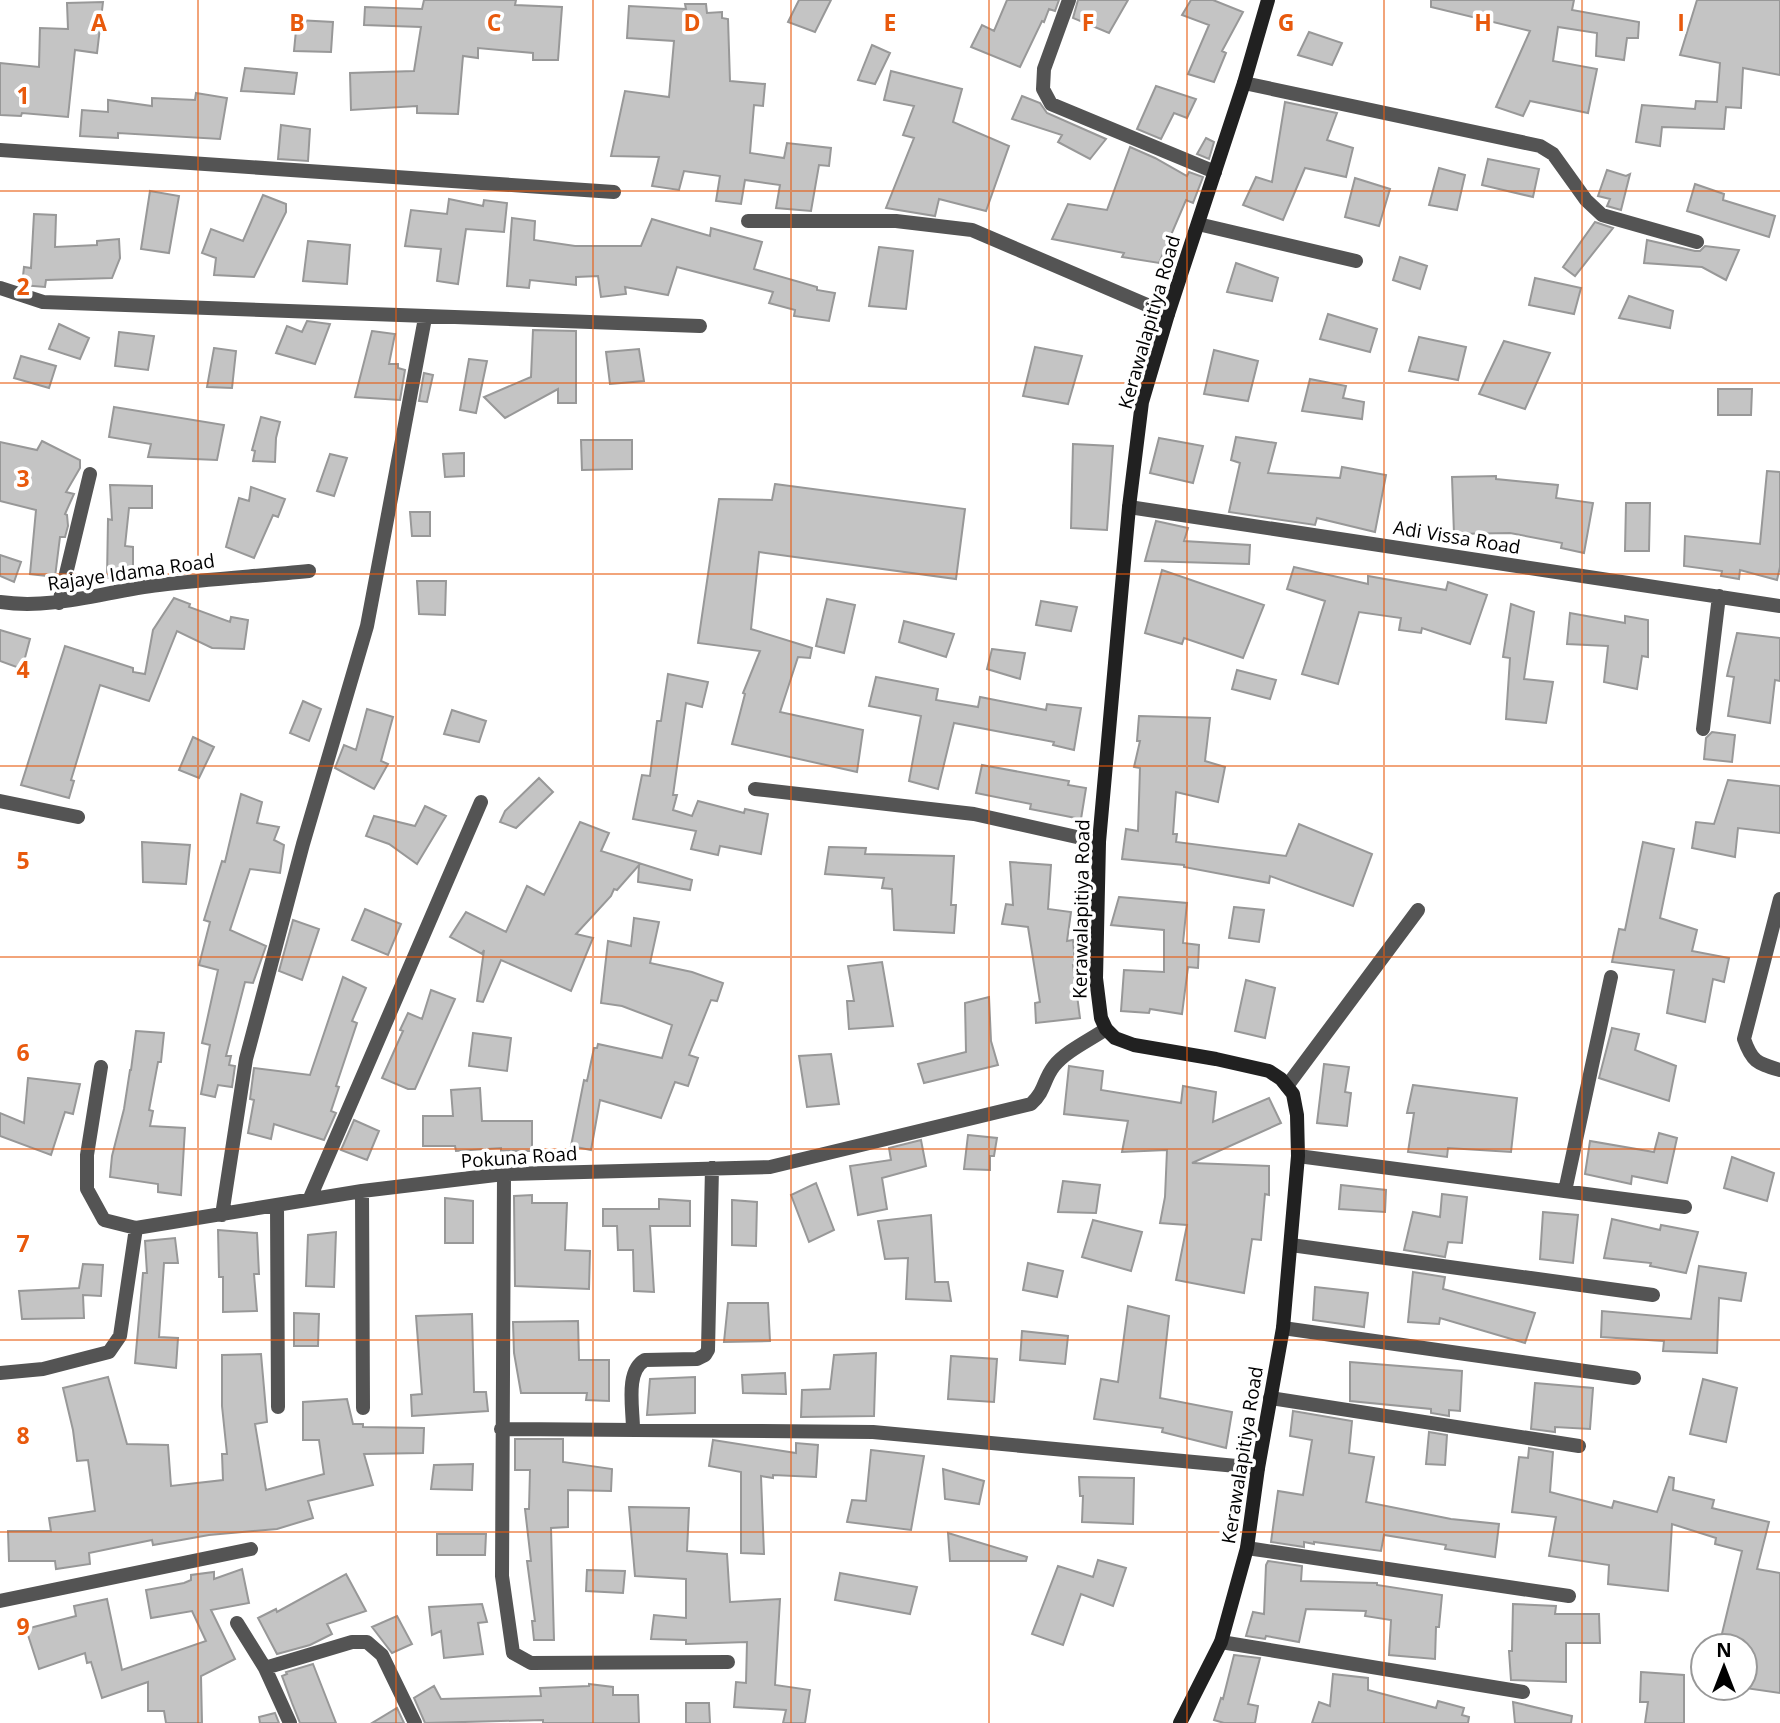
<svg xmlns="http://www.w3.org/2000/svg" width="1780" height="1723" font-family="'Open Sans',sans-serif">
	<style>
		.building { fill: #c4c4c4; stroke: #989898; stroke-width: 2 }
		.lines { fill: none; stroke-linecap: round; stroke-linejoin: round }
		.lane { stroke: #545454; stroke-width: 14 }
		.street { stroke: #545454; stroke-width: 14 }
		.secondary { stroke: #212121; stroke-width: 14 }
		.grid { fill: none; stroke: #e8590c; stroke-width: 2; stroke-opacity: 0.55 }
		.labels { text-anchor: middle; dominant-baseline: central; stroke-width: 7; stroke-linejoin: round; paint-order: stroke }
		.street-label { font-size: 19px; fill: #000; stroke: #fff }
		.grid-label { font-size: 23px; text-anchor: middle; font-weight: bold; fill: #e8590c; stroke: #fff; stroke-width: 7; stroke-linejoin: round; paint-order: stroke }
	</style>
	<rect width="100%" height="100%" fill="#fff"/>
	<!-- building -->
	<path class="building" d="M424,0h92l-1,5 47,2 -4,53h-25v-7l-55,-5v10l-15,-2 -5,58 -41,-1v-7l-66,4 -1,-37 64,-2 7,-44 -57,-2 1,-18 57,2z
		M799,0h32l-16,32 -27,-10z
		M1007,0h52l-4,11 -6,-2 -5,13 -2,-1 -22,46 -49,-20 11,-22 12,6z
		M1078,0h50l-19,33 -36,-15z
		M1191,0h22l30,12 -21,39 4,2 -12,29 -26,-8 21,-49 -27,-10z
		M1431,0h143l-2,10 67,12 -1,16h-11l-3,22 -28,-4 1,-23 -39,-6 -5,34 44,8 -9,44 -58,-12 -7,15 -27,-9 34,-76 -99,-24z
		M1697,0h83v75l-37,-7 -2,40 -15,-1 -2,22 -62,-2 -2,19 -24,-4 6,-37 53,4 1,-8 21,1 3,-39 -40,-8z
		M103,2l-6,51 -22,-3 -7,67 -46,-4 -1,3 -21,-1v-52l39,4 1,-39 28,1 -1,-26z
		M685,4h21l1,9 15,-1v6l6,1 2,62 35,3 -2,22 -9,-1 -4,48 34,5 3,-15 44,5 -2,18 -10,-1 -8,46 -35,-3 4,-23 -35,-5 -4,24 -25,-3 4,-25 -36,-5 -5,19 -27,-4 7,-29 -48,-1 14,-65 44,6 5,-56 -47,-3 2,-32 57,3z
		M297,20l36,2 -2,30 -37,-1z
		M1309,32l33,11 -10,22 -34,-10z
		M872,45l18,8 -15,31 -17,-4z
		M245,68l52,5 -3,21 -53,-3z
		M891,71l71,18 -9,33 56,24 -23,65 -47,-12 -4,17 -49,-8 28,-70 -11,-3 11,-29 -30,-6z
		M1156,86l40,13 -9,19 -13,-5 -13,26 -24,-10z
		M196,93l31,5 -7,41 -102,-6v5l-38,-2 2,-26 26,2v-12l44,6v-8l43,2z
		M1022,96l18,7 7,10 59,26 -16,20 -32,-17 4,-7 -50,-16z
		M1285,102l52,11 -10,27 26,8 -7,29 -41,-9 -22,52 -40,-15 13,-28 16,5z
		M281,125l29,4 -2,32 -30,-2z
		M1206,138l8,4 -5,17 -12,-5z
		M1130,147l25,11 32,18 2,-4 14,5 -10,26 -7,-3 -27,63 -37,-6 2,-4 -72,-14 16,-35 39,6z
		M1488,159l51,10 -6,28 -51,-12z
		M1439,168l26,7 -8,35 -28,-5z
		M1607,170l19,6 4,-2 -9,36 -14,-4 3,-7 -12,-3z
		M1355,178l35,11 -11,37 -34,-9z
		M1695,184l29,10 -1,6 52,16 -6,21 -82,-26z
		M150,191l29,5 -10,57 -28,-4z
		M263,195l23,9v8l-32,65 -40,-2 2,-17 -14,-5 9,-24 32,12z
		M449,199l34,7 1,-6 23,3 -3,29 -38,-3 -8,55 -21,-3 4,-32 -36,-3 6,-36 36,4z
		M34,214l22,1 -1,32 42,-2v-4l22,-2 1,19 -8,20 -66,2 -1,7 -23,-2 2,-18 7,1z
		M512,218l23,3 -1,19 41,6h66l11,-27 58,17 1,-8 51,14 -8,27 63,18v3l18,3 -6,28 -35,-5 1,-6 -26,-7 4,-11 -96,-25 -9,28 -43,-8 1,7 -25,3 -3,-21 -22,1v8l-46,-5 -1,8 -22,-2z
		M1595,222l18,6 -38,48 -12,-9z
		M1647,240l48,11h5l5,-5 34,4 -13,30 -24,-13 -58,-4z
		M308,241l42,4 -3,39 -44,-3z
		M879,247l34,4 -7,58 -37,-3z
		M1400,257l27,9 -7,23 -27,-9z
		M1236,263l42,15 -6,23 -45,-9z
		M1535,278l46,10 -7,26 -45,-9z
		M1629,296l44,15 -3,17 -51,-10z
		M1328,314l49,15 -7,23 -50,-13z
		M307,321l23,3 -15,40 -39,-11 11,-27 15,6z
		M59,324l30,14 -9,21 -31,-10z
		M533,330l43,1v72h-18v-14l-53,29 -21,-21 47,-20z
		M372,331l23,3 -6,30h9v4l7,2 -5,30 -45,-3z
		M119,332l35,4 -6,34 -33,-4z
		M1419,337l47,10 -8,33 -49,-9z
		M1504,341l46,12 -25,56 -46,-15z
		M1035,347l47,9 -14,48 -45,-8z
		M214,348l22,3 -4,37 -25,-1z
		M639,349l5,32 -34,3 -4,-32z
		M1214,350l44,11 -10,40 -44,-7z
		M21,356l35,10 -7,22 -35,-10z
		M469,359l18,2 -11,52 -16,-3z
		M424,373l9,2 -6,27 -8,-1z
		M1310,379l36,7 -3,12 21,4 -2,17 -60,-8z
		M1718,389h34l-1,26h-33z
		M114,407l110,18 -7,35 -69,-3 3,-13 -42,-7z
		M261,417l19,5 -4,16 -1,24 -22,-1 2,-10 -3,-1z
		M1236,437l40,6 -8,30 72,5 2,-11 44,8 -11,57 -58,-14 -2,7 -86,-13 11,-49 -9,-3z
		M1159,438l44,8 -10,37 -43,-10z
		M581,440h51v29l-50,1z
		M42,441l38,19v8l-14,24 8,2 -9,20 2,1 1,11 -3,11h-5l-5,40 -25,-3 6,-64 -36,-9v-59l37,8z
		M1073,444l40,2 -6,84 -36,-2z
		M464,453v23l-19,1 -2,-23z
		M330,454l17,4 -13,38 -17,-5z
		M1767,471l13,1v95l-3,13 -37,-10 -1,9 -18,-3 1,-5 -38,-5 1,-30 75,8z
		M1496,476v3l62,6 -2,13 37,5 -9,50 -23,-5 1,-5 -52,-10 -56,1 -2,-57z
		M775,484l190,25 -9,70 -197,-27 -8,77 61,19 -2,10 -12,-1 -18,55 83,18 -6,42 -125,-28 13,-50 -2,-1 17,-42 -62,-8 21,-144 53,1z
		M110,485l42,1v22h-23l-4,38 8,1v31h-26l1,-59 4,1z
		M251,487l34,12 -7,18 -5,-2 -19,43 -28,-11 13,-49 10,3z
		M1626,503h24l-1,48h-24z
		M410,512h20v24h-18z
		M1156,521l32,7 -4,13 66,4 -1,19 -104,-3z
		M0,555l21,7 -7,20 -14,-6z
		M1294,567l74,17v-8l78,14 2,-8 39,13 -17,49 -48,-16 -1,5 -22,-3 2,-12 -42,-6 -21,72 -36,-10 23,-73 -38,-12z
		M1162,570l102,35 -21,53 -59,-20 -2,6 -37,-11z
		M417,581h29l-1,34 -26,-1z
		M174,598l16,6 -1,3 41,15 1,-5 17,3 -4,29 -32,-1 -35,-17 -28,70 -49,-16 -29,95 3,1 -5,17 -48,-13 44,-139 68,22v4l12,2 8,-44z
		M827,599l28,6 -11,48 -28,-7z
		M1041,601l36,6 -6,24 -35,-6z
		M1511,604l23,8 -10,67 29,3 -7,41 -40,-4 4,-61 -7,-1z
		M1570,613l55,10v-7l23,4v37l-6,-1 -5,33 -33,-7 4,-36 -41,-2z
		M904,621l50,13 -8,23 -47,-15z
		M0,630l30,9 -8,30 -22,-8z
		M1737,633l43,5v43l-5,-1 -5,43 -42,-7 6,-39 -7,-1z
		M992,649l33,4 -5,26 -33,-10z
		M1237,670l39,10 -6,19 -38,-10z
		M668,674l40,8 -6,25 -16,-4 -13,92h4l-4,15 19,6 6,-15 46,12 1,-4 23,5 -7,40 -41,-8 -2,9 -27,-6 5,-18 -63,-12 9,-44 8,1 7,-55h4z
		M876,677l62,12 -2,11 42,7 2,-10 66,13 1,-6 34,4 -7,42 -21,-5 1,-3 -100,-19 -16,66 -29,-8 12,-65 -52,-10z
		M303,701l18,8 -12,32 -19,-8z
		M367,709l26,8 -12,44 7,3 -14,25 -39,-21 9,-23 12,5z
		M452,710l34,11 -7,21 -35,-8z
		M1139,716l71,2 -5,43 20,6 -7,35 -42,-10 -3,42h4l-1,8 110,14 13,-32 73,30 -19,52 -83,-30 -1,7 -85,-16v-2l-62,-6 4,-30 12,2 2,-63 -6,-1 6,-26h-3z
		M1712,732l23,3 -3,27 -28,-3 2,-21z
		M193,737l21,10 -15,31 -20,-8z
		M982,765l87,16 -1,4 18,3 -5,31 -51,-10 1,-5 -55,-11z
		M539,778l14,14 -37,36 -16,-6 5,-11z
		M1728,780l52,6v47l-42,-5 -3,29 -43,-9 4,-26 18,2z
		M241,794l21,8 -5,21 22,4 -5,13 10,5 -4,28 -30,-4 -20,61 36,16 -13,37 -8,-1 -19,74h5l-2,9 6,1 -3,21 -14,-2 -3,12 -14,-3 9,-49 -8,-2 16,-73 -19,-5 11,-43 -6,-2 18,-59 3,1z
		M425,806l21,10 -29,48 -28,-20 -23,-8 8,-20 41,10z
		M580,822l29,11 -8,18 91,29 -2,10 -52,-8 1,-17 -22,25 -3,-1 -3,7 -35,38 17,4 -22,53 -70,-31 -18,42 -6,-1 7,-51 -2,4 -32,-17 16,-25 40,20 21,-46 17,9z
		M142,842l48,3 -4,39 -43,-2z
		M1643,842l31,7 -14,69 37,12 -5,21 37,7 -5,24 -11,-3 -8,43 -38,-9 7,-43 -62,-8 7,-33 6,1z
		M829,847l37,1 -1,6 89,2 -3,49h5l-2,28 -60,-3 -2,-41 -10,-1 2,-10 -59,-4z
		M1010,862l41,3 -3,44 23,3 -4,29 6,-1 2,25h-2l7,53 -44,5 -1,-20 5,-1 -12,-75 -26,-3 4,-20 7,1z
		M1119,897l68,6 -4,40 16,2 -1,23 -10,-1 -6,47 -32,-5 -1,4 -28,-2 3,-41 40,2v-42l-53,-5z
		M1234,907l30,3 -5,32 -30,-4z
		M365,909l36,15 -13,31 -36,-15z
		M634,918l25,4 -9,41 42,9 31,11 -6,18 -6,-1 -22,55 9,3 -10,28 -13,-4 -14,36 -61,-18 -9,50 -20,-4 13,-66 3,1 7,-33h3l1,-4 64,14 10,-33 -50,-19 -21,-3 7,-62 23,5z
		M293,920l26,9 -17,51 -23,-9z
		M882,962l11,64 -44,3 -2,-28h7l-6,-35z
		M343,977l23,11 -14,33 5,2 -21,63 3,1 -8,24 5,2 -12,27 -50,-16 -3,15 -23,-6 6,-33 -4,-1 4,-31 56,7z
		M1246,980l29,8 -10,50 -30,-7z
		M431,990l24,9 -40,90h-7l-26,-11 21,-47 -3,-1 8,-17 14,6z
		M989,997l2,44 7,24 -74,18 -6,-19 48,-12 -1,-49z
		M1612,1028l27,6 -4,16 41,16 -7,35 -70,-23z
		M136,1031l28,2 -3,29h-3l-9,48 4,1 -3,15 35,2 -4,67 -23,-3v-8l-48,-7 2,-21 12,-47 6,-39h1z
		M473,1033l38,5 -4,33 -38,-5z
		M831,1054l8,50 -32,3 -8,-51z
		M1324,1064l25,3 -4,25 6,1 -4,33 -30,-3z
		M1069,1066l34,5 -2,19 80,13 2,-17 33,6 -3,30 56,-24 12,25 -89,40 77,3v29l-4,-1 -4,46 -9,-1 -8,54 -68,-13 11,-55 -27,-2 5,-26 2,-47 -45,2 6,-31 -64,-7z
		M28,1078l52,6 -7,30 -8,-2 -14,43 -51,-19v-23l24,10z
		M1413,1085l104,13 -6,54 -63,-4 -1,9 -39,-5 6,-39h-7z
		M480,1088l2,33h50v30h-31v-3l-45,3 -1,-5h-32v-30h30l-2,-26z
		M354,1120l25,11 -12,29 -26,-10z
		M1659,1133l18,5 -10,45 -35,-7 -1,8 -46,-10 5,-33 64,11z
		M968,1135l29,3 -3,18h-4v14l-26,-1z
		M921,1140l5,26 -44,12 5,31 -29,6 -8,-49 41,-6 -2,-12z
		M1732,1157l42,16 -7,28 -43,-13z
		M1063,1181l37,4 -4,28 -38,-1z
		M816,1183l18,47 -25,12 -18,-47z
		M1341,1185l45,5 -1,22 -46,-3z
		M1442,1194l25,3 -5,46 -14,-1 -3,15 -41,-7 9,-38 27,5z
		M532,1195v8h35l-2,47 25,1 -1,38 -74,-3 -1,-90z
		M445,1198l28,3v42h-28z
		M659,1199l31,2v25h-40l4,66 -20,-1 -1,-41h-15l-1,-24h-14v-17h56z
		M732,1200l25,2 -1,44 -24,-1z
		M1543,1212l35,3 -5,48 -33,-4z
		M931,1215l4,67h13l3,19 -45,-2 2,-41 -23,1 -7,-38z
		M1612,1219l48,11 1,-5 37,7 -12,41 -36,-7 1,-3 -47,-5z
		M1093,1220l49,12 -11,39 -49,-14z
		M218,1230l39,3 2,41h-5l3,37 -34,1v-35h-4z
		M336,1232l-2,55 -28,-1 2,-51z
		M175,1238l3,25h-14l-5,74 19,1 -2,30 -41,-5 8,-90h4l-2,-32z
		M1028,1263l35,8 -6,26 -34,-7z
		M83,1264l20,1 -2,31 -18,-1 1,23 -62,1 -3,-28 60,-3z
		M1699,1266l47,7 -5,28 -22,-3 -2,55 -54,-2 1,-10 -63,-4 1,-26 89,8z
		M1413,1272l32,5 -2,12 92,24 -10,30 -85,-25 -1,6 -31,-2z
		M1315,1287l53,6 -4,34 -51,-7z
		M728,1303h40l2,38 -46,1z
		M1128,1306l41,10 -9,82 72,14 -6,36 -64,-16 1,-4 -69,-9 7,-40 17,3z
		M294,1313l25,1 -1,32h-24z
		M472,1314l2,78h12l2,19 -76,5 -1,-21 11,-1 -6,-78z
		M578,1321l1,39h30v41l-23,-1 1,-7h-66l-7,-40 -1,-31z
		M1022,1331l46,5 -3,28 -45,-4z
		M876,1353l-2,63 -73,1 1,-27 28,-1 4,-34z
		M261,1354l6,68 -12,2 11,66 58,-16 -5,-34h-16v-38l44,-3 6,25h10v3l61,1 -1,25 -59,1 9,31 -65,16 5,17 -36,11 -68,6 -56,10 -1,-5 -63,13 1,11 -34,5 -1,-8h-46l-1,-30h43l-2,-13 46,-7 -7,-51 -11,1 -4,-31 -10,-42 45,-11 19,67 41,1 3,41 52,-6 -1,-26h5l-5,-48v-51z
		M951,1356l46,3 -3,43 -46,-3z
		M1350,1362l112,9 -2,40 -11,-1v6l-18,-3v-4l-81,-8z
		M785,1373l1,21 -43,-1 -1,-18z
		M695,1377v36l-48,2 3,-36z
		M1703,1379l34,9 -11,54 -36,-8z
		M1535,1383l58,5 -3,41 -35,-2v5l-24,-3z
		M1293,1411l59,10 -3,32 25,4 -8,45 85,17 48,5 -4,33 -50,-8 1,-4 -62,-10 -3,16 -67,-9v2l-10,-2v5l-33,-5 7,-51 25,4 9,-55 -22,-4z
		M1429,1432l18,3 -2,30 -19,-1z
		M515,1439h48v23l49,7 -1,22 -43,-1v37l-17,1 3,112h-20l-2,-19h3l-8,-60h4l-6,-52h4l1,-39h-15z
		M713,1440l83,13v-10l22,2 -2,32 -43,-2v3l-12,-2 3,78 -23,-1v-81l-32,-6z
		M1529,1448l24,4 -3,40 62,16 2,-7 43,11 12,-35 5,1 -1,12 41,10 -2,8 57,14 -12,47 23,4v120l-35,-5v-42h-26l23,-95 -27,-7 1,-6 -44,-14 -4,67 -60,-7 1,-19 -60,-9 7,-39 -44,-5 7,-55 9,1z
		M871,1450l53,6 -13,74 -64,-8 5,-22 14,1z
		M473,1464l-1,26 -41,-1 3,-24z
		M943,1469l41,12 -5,23 -34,-5z
		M1079,1477l55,1 -1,46 -51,-2 1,-26h-3z
		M629,1507l60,1 -2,43 40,3 3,48 50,-3 -5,86 35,5 -5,33h-22l3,-13 -52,-3 2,-25 10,1 1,-41 -61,2v-4l-35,-1 3,-24 32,3v-39l-51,-3z
		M948,1533l79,24 -1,4h-76z
		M437,1534h49l-1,21h-48z
		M1098,1560l28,8 -13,38 -32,-12 -18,51 -31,-11 26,-68 35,11z
		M1268,1561l34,5 -1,15 76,2v2l65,10 -3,32h-3l-1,32 -46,-4 2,-35 -26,-4 1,-5 -60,-2 -7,33 -33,-6 -1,3 -19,-3 7,-24 11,2 2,-49z
		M242,1569l7,34 -38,7 24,49 -34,17 1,47h-36l-2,-12h-16v-29l-46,16 -11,-36 -4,1 -2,-10 -46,16 -13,-40 50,-13 -2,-10 33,-7 15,71 84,-29 -14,-30 -41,7 -5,-28 38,-7 7,-3v-5l23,-3v7z
		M587,1570l38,1 -2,22 -37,-2z
		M840,1573l77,14 -7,27 -75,-14z
		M346,1574l20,37 -39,13 5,10 -22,11 -33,9 -19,-36 18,-9 1,3z
		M482,1604l5,18 -9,1 5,31 -39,4 -3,-27 -9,4 -3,-28z
		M1513,1604l43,2 -1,8h44l1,29h-34v39l-55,-2 -2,-29h3z
		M397,1616l15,28 -20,9 -20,-26z
		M1234,1655l26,3 -12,46 10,2 -3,17h-31l-10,-3 7,-22 2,1z
		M313,1664l16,41 7,18h-36l-8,-20 -10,-27 5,-2 -1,-2z
		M1641,1672l43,3v48h-39l3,-21h-8z
		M1333,1674l35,4v12l68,18 2,-7 26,7 -2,7 7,2 -1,6h-156l7,-21 11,4z
		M589,1684l24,3v8h25l1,28h-96v-3l-118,3 -11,-25 20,-12 7,13 100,-3 -1,-8 49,-2z
		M1513,1702l59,14 -1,7h-56z
		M686,1703h23l1,20h-24z
		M397,1708l7,15h-32z
		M275,1713l4,10h-19l-1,-6z"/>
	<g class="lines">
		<!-- lane -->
		<path class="lane" d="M1287,1086l131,-176"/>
		<!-- street -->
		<path class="street" d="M1069,0l-25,69 -1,20 8,15 164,68
			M1244,83l296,63 13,8 33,46 16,15 95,27
			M0,150l614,42
			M748,221h148l76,9 196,84
			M1198,224l158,37
			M0,288l43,14 657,24
			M1129,507l651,99
			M0,602c54,8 106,-11 159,-17 50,-6 100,-9 150,-14
			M59,603l31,-129
			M1703,729l16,-133
			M755,789l219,25 125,28
			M0,801l78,16
			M1780,899l-36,140c8,23 13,24 36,31
			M101,1067l-14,88v34l17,31 32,8
			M1298,1156l387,51
			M504,1174l-2,402 11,77 18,10 197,-1
			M362,1191l1,217
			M1565,1191l46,-214
			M310,1198l171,-396
			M277,1205l1,202
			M222,1215l24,-156 57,-215 64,-218 58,-308
			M1291,1245l362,50
			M1283,1328l351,50
			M0,1373l43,-4 66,-17 11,-16 16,-108 226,-37 142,-17 266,-7 261,-63c15,-14 12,-24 23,-38 12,-15 36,-26 52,-37
			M1270,1398l309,48
			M501,1429l372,3 385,36
			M633,1429c0,-21 -8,-58 12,-69l52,-1 8,-4 3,-5 4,-182
			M1247,1548l322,48
			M0,1601l251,-52
			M237,1623l28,45 25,55
			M1221,1642l302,50
			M265,1668l87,-26h15l15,13 33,68"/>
		<!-- secondary -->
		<path class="secondary" d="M1180,1723l41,-81 26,-94 11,-80 25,-140 15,-172 -1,-41 -4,-21 -12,-15 -12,-8 -53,-12 -82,-14 -19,-7 -9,-9 -5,-11 -5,-40 3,-136 30,-335 13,-105 26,-88 76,-231 24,-83"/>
	</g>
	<!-- grid -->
	<path class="grid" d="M198,0v1723M396,0v1723M593,0v1723M791,0v1723M989,0v1723M1187,0v1723M1384,0v1723M1582,0v1723M0,191h1780M0,383h1780M0,574h1780M0,766h1780M0,957h1780M0,1149h1780M0,1340h1780M0,1532h1780"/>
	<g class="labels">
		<!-- street labels -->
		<g class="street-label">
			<text transform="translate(1149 322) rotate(-74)">Kerawalapitiya Road</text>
			<text transform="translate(1457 537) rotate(9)">Adi Vissa Road</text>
			<text transform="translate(131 572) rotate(-8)">Rajaye Idama Road</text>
			<text transform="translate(1081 909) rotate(-89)">Kerawalapitiya Road</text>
			<text transform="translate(519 1157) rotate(-4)">Pokuna Road</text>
			<text transform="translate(1242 1455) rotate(-81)">Kerawalapitiya Road</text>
		</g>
	</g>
	<g class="grid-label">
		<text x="99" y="31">A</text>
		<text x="297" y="31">B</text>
		<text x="494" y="31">C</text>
		<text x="692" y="31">D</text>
		<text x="890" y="31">E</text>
		<text x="1088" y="31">F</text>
		<text x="1286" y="31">G</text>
		<text x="1483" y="31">H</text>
		<text x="1681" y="31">I</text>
		<text x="23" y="104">1</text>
		<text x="23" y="295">2</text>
		<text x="23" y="487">3</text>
		<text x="23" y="678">4</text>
		<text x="23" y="869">5</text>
		<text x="23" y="1061">6</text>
		<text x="23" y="1252">7</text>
		<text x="23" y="1444">8</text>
		<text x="23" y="1635">9</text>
	</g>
	<!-- north arrow -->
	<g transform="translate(1724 1667)"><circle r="33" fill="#ffffff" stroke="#999999" stroke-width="2"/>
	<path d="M0-5L12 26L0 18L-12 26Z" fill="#000000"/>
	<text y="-10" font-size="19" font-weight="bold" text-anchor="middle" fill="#000000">N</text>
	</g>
</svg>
